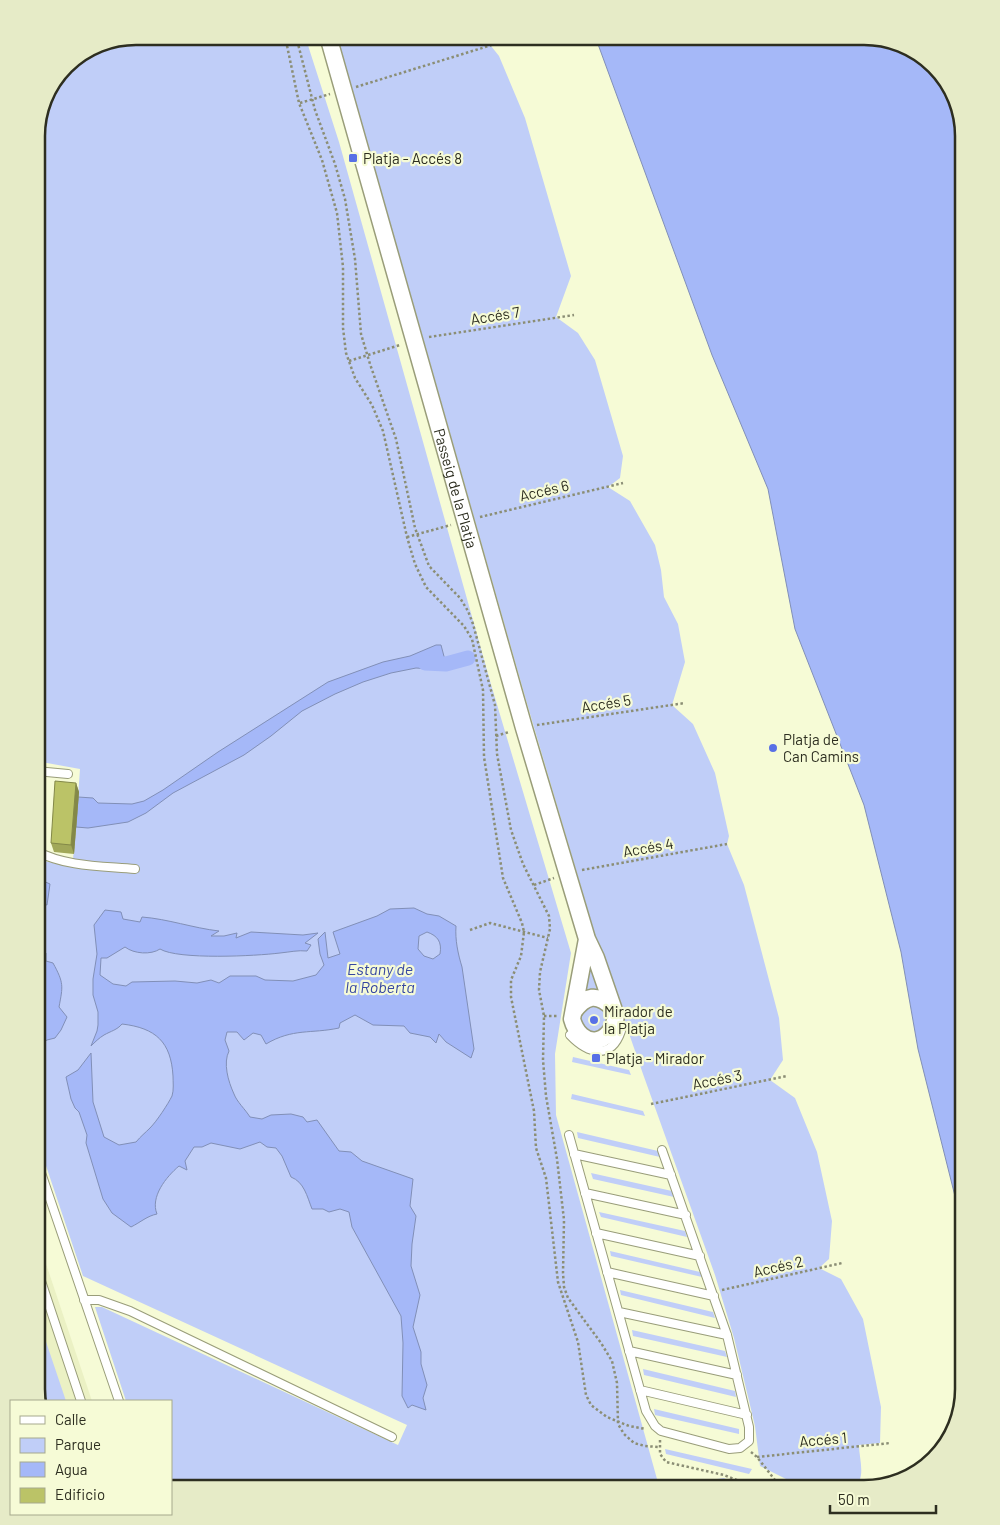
<svg xmlns="http://www.w3.org/2000/svg" width="1000" height="1525" font-family="Barlow,sans-serif">
	<style>
		.built { fill: #ebf1c4 }
		.green { fill: #c0cef8 }
		.water { fill: #a5b8f8; stroke: #818fb7; fill-rule: evenodd }
		.lines { fill: none; stroke-linecap: round; stroke-linejoin: round }
		.canal { stroke: #a5b8f8; stroke-width: 15 }
		.service-casing { stroke: #999d7a; stroke-width: 10 }
		.minor-casing { stroke: #999d7a; stroke-width: 19 }
		.path { stroke: #8b8e75; stroke-width: 2.5; stroke-dasharray: 2.5 2.5; stroke-linecap: butt }
		.service { stroke: #fff; stroke-width: 8 }
		.minor { stroke: #fff; stroke-width: 16 }
		.path-bridge { stroke: #8b8e75; stroke-width: 2.5; stroke-dasharray: 2.5 2.5; stroke-linecap: butt }
		.wall { fill: #a1a859 }
		.shaded-wall { fill: #838848 }
		.building { fill: #bbc367; stroke: #838848 }
		.poi-dot { fill: #5870e6; stroke: #f6fbd6; stroke-width: 2 }
		.labels { text-anchor: middle; dominant-baseline: central; stroke-width: 4.5; stroke-linejoin: round; paint-order: stroke }
		.poi-label { font-size: 15px; fill: #2d2e20; stroke: #f6fbd6; text-anchor: start }
		.street-label { font-size: 15px; fill: #2d2e20; stroke: #f6fbd6 }
		.water-label { font-size: 16px; font-style: italic; fill: #3647a1; stroke: #f6fbd6 }
		.rim { fill: none; stroke: #2d2e20; stroke-width: 2.5 }
	</style>
	<rect width="100%" height="100%" fill="#f6fbd6"/>
	<!-- built -->
	<path class="built" d="M36,1234l56,167h-52l-4,-12z"/>
	<!-- green -->
	<path class="green" d="M136,36h169l34,106 151,539 81,272 -16,101 1,61 101,364 5,10h-491v-88h-45l-31,-94h7l296,138 9,-20 -324,-149 -47,-140v-277c33,9 67,12 100,14l1,-6 -64,-8 3,-32 11,-12 -9,-18 2,-28 -44,-8v-631l8,-32 22,-33 32,-21z
		M337,36h154v10l8,10 26,62 46,158 -15,41 22,16 17,27 28,96 -3,22 -12,9 22,14 25,44 6,25 3,27 14,27 7,38 -13,43 21,19 22,49 14,63 -2,8 17,41 35,133 4,42 -13,20 25,18 22,54 15,69 -3,38 -10,9 22,11 22,40 18,88 -1,36 -21,2c0,14 8,34 -6,44h-47l-46,-23 -5,-40 -21,-88 -19,-63 -72,-201 -47,-136 -70,-238z
		M586,956l17,37 -18,2z
		M592,1001l17,9 -7,24 -19,-2 -6,-18z
		M573,1057l56,13 2,5 -59,-13z
		M572,1094l71,17 2,5 -74,-17z
		M577,1132l81,19 2,6 -82,-19z
		M591,1173l81,18 2,6 -81,-18z
		M599,1212l86,19 2,6 -86,-20z
		M610,1251l90,21 2,5 -91,-21z
		M620,1290l93,22 2,6 -94,-23z
		M36,1312l30,89h-26l-4,-12z
		M632,1330l93,21 2,6 -94,-21z
		M643,1369l92,22 1,6 -92,-22z
		M654,1409l85,20v5l-84,-19z
		M665,1449l87,20 -3,5 -83,-20z
		M724,1478l19,11h-63l30,-9z"/>
	<!-- water -->
	<path class="water" d="M595,36h275l44,14 37,36 13,50v1096l-46,-183 -17,-97 -37,-147 -69,-176 -27,-140 -56,-134z
		M436,645h5l5,19 -14,5 -16,-1 -25,5 -28,9 -28,12 -33,17 -31,25 -27,19 -71,38 -27,20 -18,9 -40,6 -12,-1 2,-30 15,1 5,5 34,1 12,-3 19,-11 55,-38 110,-70 55,-20 27,-6z
		M36,876l5,4 9,4 -3,21 -11,-2z
		M414,908l13,6 12,2 17,10c-1,14 2,28 6,41l12,82 -3,9 -25,-16 -7,-8 -3,9 -6,-6 -20,-4 -6,-7 -31,-1 -18,-10 -15,8 -1,5c-28,6 -46,0 -73,16l-5,-9 -8,-2 -9,7 -7,-8h-10l-2,8 4,11c-6,12 -1,30 5,43 3,8 11,15 16,23l12,2 9,-4 20,-1 12,3 4,5 10,-2 22,31 12,1 11,9 51,18 -3,27 6,10 -4,28 -1,22 9,29 -7,32 8,25v12l6,21 -4,13 3,12 -14,-5 -4,3 -6,-12 1,-53 -2,-27 -49,-89 -3,-15 -9,-3 -11,3 -6,-3h-11c-5,-13 -8,-27 -21,-32l-9,-21 -6,-8 -9,-1 -7,-5 -20,7 -29,-6 -9,4h-8l-9,14 2,9 -8,-4c-13,11 -29,31 -22,48 -10,2 -16,8 -26,13l-19,-14 -9,-14 -17,-56 1,-8 -8,-23 -4,-4 -4,-9 -5,-22 12,-7 13,-17 2,49 11,35 15,8 17,-3c5,-6 9,-9 14,-14 7,-7 18,-24 22,-32 2,-6 1,-14 1,-20 -2,-34 -17,-48 -51,-52 -5,6 -11,7 -18,11 -5,3 -9,7 -13,11l6,-15 1,-6v-13l-5,-17v-16l4,-25 -3,-29 11,-15 16,2 2,7 17,3 2,-5c26,2 51,11 77,14l-8,5h13l13,-3 -1,5 15,-6 52,3 15,-2 -13,10 6,2 -4,6c-9,-1 -17,1 -27,2 -24,3 -102,7 -120,-4 -9,6 -26,5 -35,-2l-18,11h-6l-1,17 13,9 13,2 6,-4 43,-1 22,2 14,-3 8,3 11,-7h26l9,4 28,1 23,-6 8,-10 -4,-11 -2,-15 7,-7 3,26 12,-4 -7,-22 44,-16 13,-7zM427,932c11,4 15,10 13,22l-7,5 -9,-3 -6,-7 1,-13z
		M36,951l10,2v8l7,2c11,20 10,23 6,44l8,10 -6,13 -6,8 -8,2 -10,7z"/>
	<g class="lines">
		<!-- canal -->
		<path class="canal" d="M425,663l21,1 22,-6"/>
		<!-- service casing -->
		<g class="service-casing">
			<path id="service" d="M36,771l32,3
				M36,851c30,16 67,15 99,18
				M570,1035c18,19 41,25 51,-4
				M569,1135l77,276 9,15 6,5 68,18 11,-1 9,-7v-14l-22,-92 -65,-185
				M574,1154l97,21
				M36,1158l83,243
				M585,1193l101,22
				M596,1233l104,23
				M36,1266l45,135
				M607,1272l107,24
				M84,1300h15l31,11 262,126
				M619,1312l108,23
				M629,1351l108,24
				M640,1390l107,25"/>
		</g>
		<!-- minor casing -->
		<g class="minor-casing">
			<g id="minor">
				<path id="s1" d="M328,36l196,692 63,211 9,19 20,58c-5,31 -36,33 -44,3l15,-80"/>
				<path d="M574,1011c12,-16 23,-18 38,-4"/>
			</g>
		</g>
		<!-- path -->
		<path class="path" d="M285,36l14,67 23,57 15,53 6,54v61l3,25 9,25 17,27 11,26 24,106 8,27 11,23 38,39 8,13 11,51 1,67 19,121 19,45 2,9 -3,24 -10,24v17l23,114 2,37 10,30 12,104 20,60 8,53 5,10 16,12 22,9 17,3
			M296,36l19,74 20,54 10,35 10,60 6,75 9,30 26,75 19,89 14,38 31,32 8,13 5,13 22,81 2,49 14,76 12,34 26,52 1,13 -10,43 -1,18 5,26 -1,44 3,36 11,63 7,61 -1,53 1,14 4,11 33,45 11,18 5,22 1,41 6,10 10,9 11,3 13,1
			M356,87l139,-43
			M300,103l30,-9
			M429,337l145,-22
			M349,361l51,-16
			M480,517l143,-34
			M407,537l44,-12
			M537,725l148,-22
			M496,736l13,-4
			M582,870l145,-26
			M534,885l20,-7
			M544,1016h14
			M651,1104l136,-28
			M722,1290l120,-27
			M660,1440v14l6,8 58,13 23,9 17,5
			M751,1452l6,5 25,32
			M757,1457l133,-14
			M886,1483l18,-9"/>
		<!-- service -->
		<use href="#service" class="service"/>
		<!-- minor -->
		<use href="#minor" class="minor"/>
		<!-- path-bridge -->
		<path class="path-bridge" d="M470,930l20,-7 58,15"/>
	</g>
	<!-- wall -->
	<path class="wall" d="M76,783l3,9 -5,62 -20,-2 -3,-9z"/>
	<!-- shaded-wall -->
	<path class="shaded-wall" d="M76,783l3,9 -5,62 -3,-9z"/>
	<!-- building -->
	<path class="building" d="M55,781l21,2 -5,62 -20,-2z"/>
	<!-- markers -->
	<g class="poi-dot">
		<rect x="348" y="153" width="10" height="10" rx="2.5"/>
		<circle cx="773" cy="748" r="5"/>
		<circle cx="594" cy="1020" r="5"/>
		<rect x="591" y="1053" width="10" height="10" rx="2.5"/>
	</g>
	<g class="labels">
		<!-- poi labels -->
		<g class="poi-label">
			<text x="363" y="158">Platja - Accés 8</text>
			<text x="783" y="739">Platja de<tspan x="783" dy="17">Can Camins</tspan></text>
			<text x="604" y="1011">Mirador de<tspan x="604" dy="17">la Platja</tspan></text>
			<text x="606" y="1058">Platja - Mirador</text>
		</g>
		<!-- street labels -->
		<g class="street-label">
			<text transform="translate(495 315) rotate(-9)">Accés 7</text>
			<text stroke="none"><textPath href="#s1" startOffset="470">Passeig de la Platja</textPath></text>
			<text transform="translate(544 490) rotate(-13)">Accés 6</text>
			<text transform="translate(606 703) rotate(-9)">Accés 5</text>
			<text transform="translate(648 847) rotate(-10)">Accés 4</text>
			<text transform="translate(717 1079) rotate(-11)">Accés 3</text>
			<text transform="translate(778 1266) rotate(-13)">Accés 2</text>
			<text transform="translate(823 1439) rotate(-5)">Accés 1</text>
		</g>
		<!-- water labels -->
		<g class="water-label">
			<text x="380" y="968">Estany de<tspan x="380" dy="18">la Roberta</tspan></text>
		</g>
	</g>
	<!-- crop -->
	<path d="M0 0H1000V1525H0ZM136 45H864A91 91 0 0 1 955 136V1389A91 91 0 0 1 864 1480H136A91 91 0 0 1 45 1389V136A91 91 0 0 1 136 45Z" fill="#e6ebc7" fill-rule="evenodd"/>
	<path class="rim" d="M136 45H864A91 91 0 0 1 955 136V1389A91 91 0 0 1 864 1480H136A91 91 0 0 1 45 1389V136A91 91 0 0 1 136 45Z"/>
	<!-- legend -->
	<rect x="10" y="1400" width="162" height="115" fill="#f6fbd6" stroke="#a6a98d"/>
	<rect x="20" y="1416" width="25" height="8" fill="#ffffff" stroke="#a6a98d"/>
	<text x="55" y="1425" font-size="15" fill="#2d2e20">Calle</text>
	<rect x="20" y="1438" width="25" height="15" fill="#c0cef8" stroke="#a6a98d"/>
	<text x="55" y="1450" font-size="15" fill="#2d2e20">Parque</text>
	<rect x="20" y="1462" width="25" height="15" fill="#a5b8f8" stroke="#a6a98d"/>
	<text x="55" y="1475" font-size="15" fill="#2d2e20">Agua</text>
	<rect x="20" y="1488" width="25" height="15" fill="#bbc367" stroke="#a6a98d"/>
	<text x="55" y="1500" font-size="15" fill="#2d2e20">Edificio</text>
	<!-- scale -->
	<path d="M830 1505v8h106v-8" fill="none" stroke="#2d2e20" stroke-width="2.5"/>
	<text x="838" y="1505" font-size="15" fill="#2d2e20" stroke="#f6fbd6" stroke-width="4" paint-order="stroke">50 m</text>
</svg>
